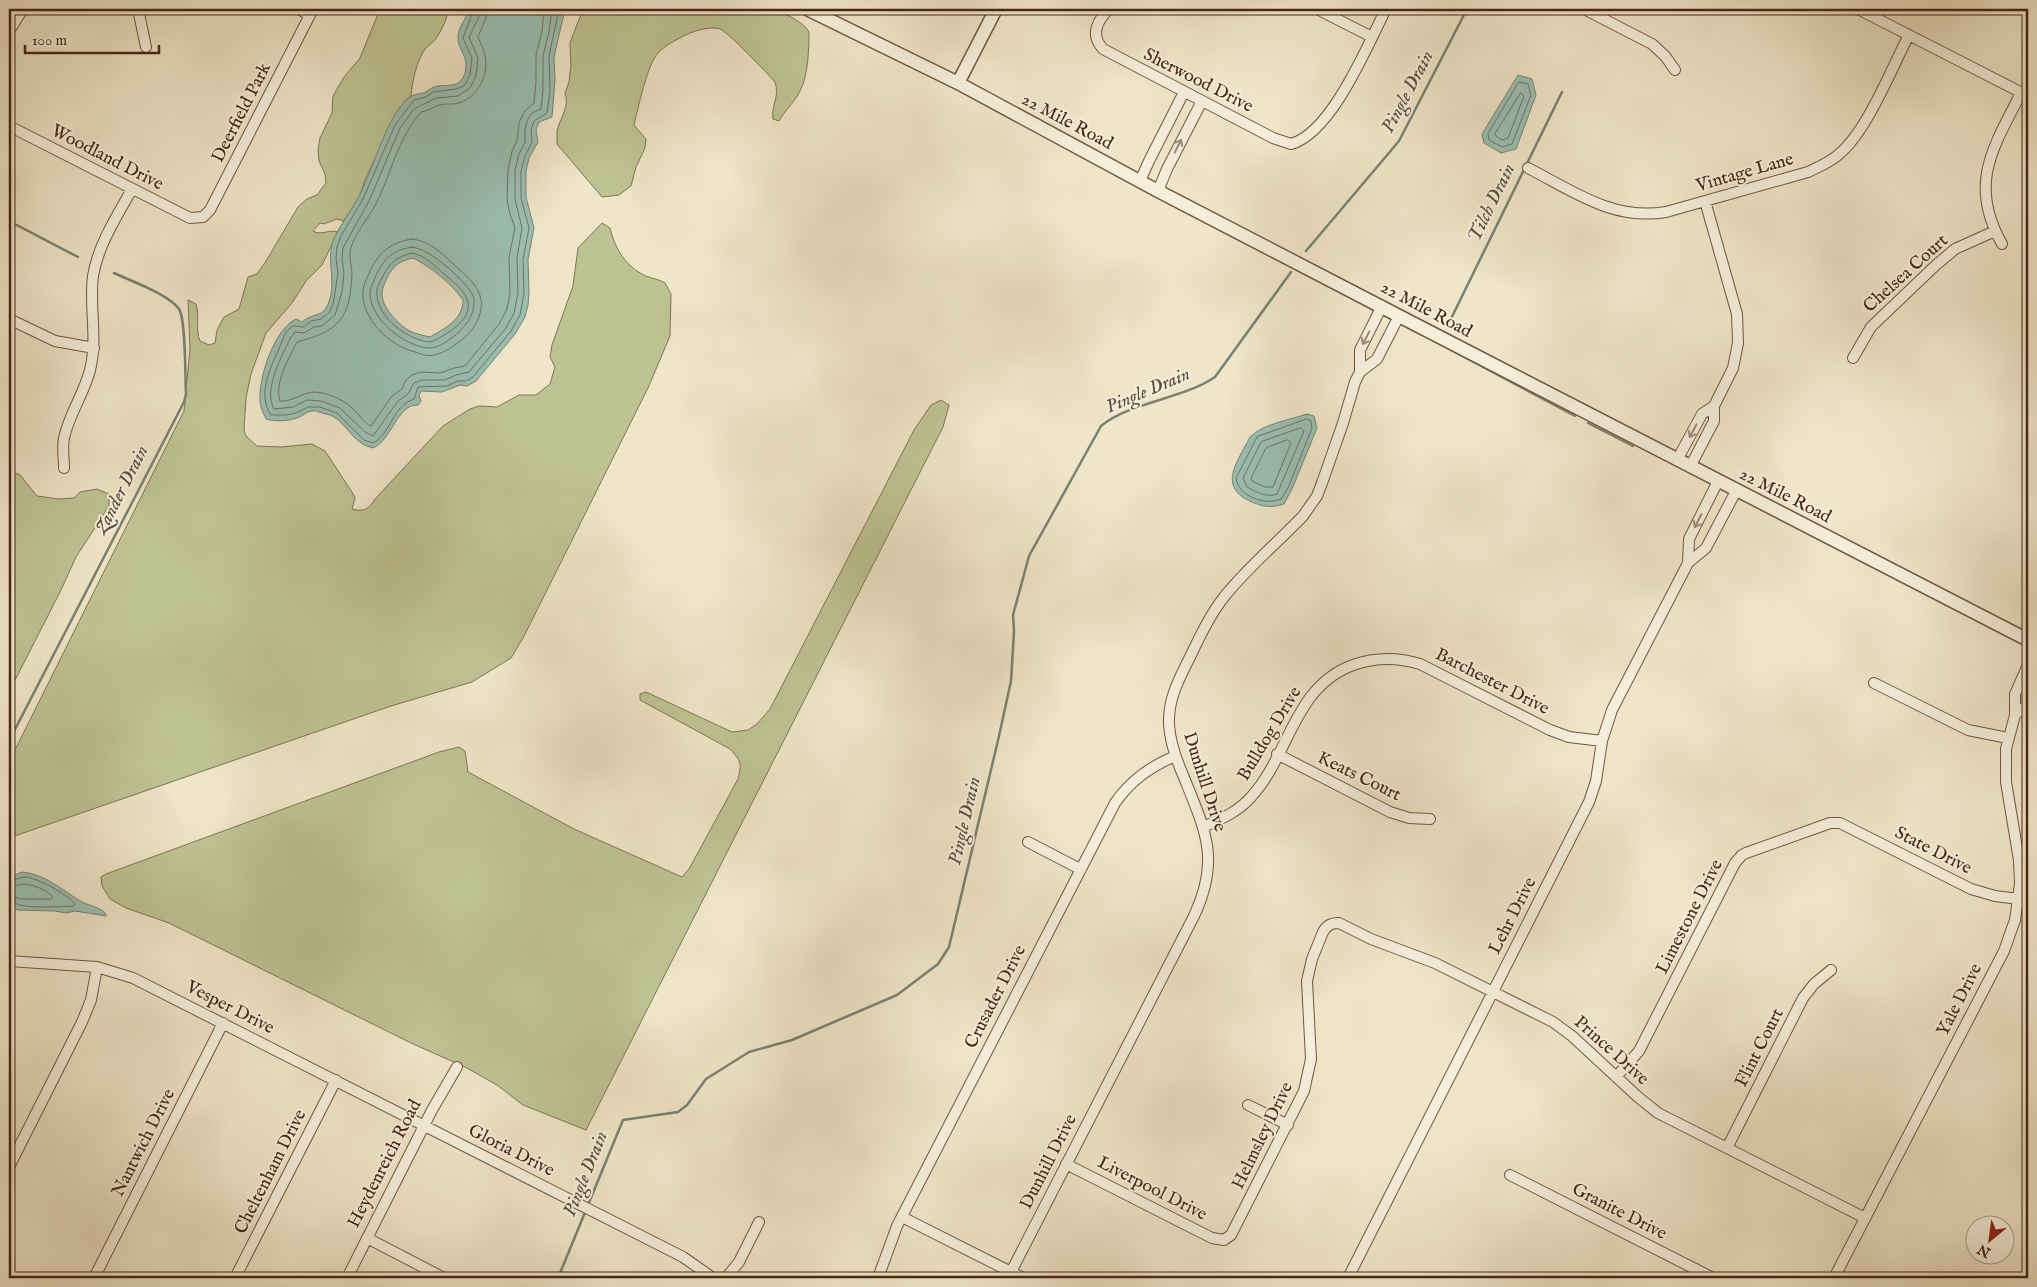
<svg xmlns="http://www.w3.org/2000/svg" width="2037" height="1287" font-family="'IM FELL English',serif">
	<style>
		.green { fill: #bec393; stroke: #827454 }
		.water { fill: #9abfb3; stroke: #798273; fill-rule: evenodd }
		.lines { fill: none; stroke-linecap: round; stroke-linejoin: round }
		.shore { stroke: #707264; stroke-width: 1 }
		.stream { stroke: #798273; stroke-width: 2.5 }
		.minor-casing { stroke: #715641; stroke-width: 12 }
		.tertiary-casing { stroke: #715641; stroke-width: 15 }
		.minor { stroke: #f5eedb; stroke-width: 10 }
		.tertiary { stroke: #f5eedb; stroke-width: 12 }
		.oneway { stroke: #9e8a78 }
		.labels { text-anchor: middle; dominant-baseline: central; stroke-width: 4; stroke-linejoin: round; paint-order: stroke }
		.street-label { font-size: 18px; fill: #472614; stroke: #f5eedb }
		.water-label { font-size: 19px; font-style: italic; fill: #5c4c3c; stroke: #f5eedb }
	</style>
	<rect width="100%" height="100%" fill="#efe5c8"/>
	<filter id="stains"><feTurbulence type="fractalNoise" baseFrequency=".004" numOctaves="4"/><feColorMatrix values="0 0 0 0 .2 0 0 0 0 .09 0 0 0 0 .02 0 0 0 .5 -.17"/></filter>
	<radialGradient id="worn" r=".72"><stop offset=".6" stop-color="#630" stop-opacity="0"/><stop offset="1" stop-color="#630" stop-opacity=".3"/></radialGradient>
	<!-- green -->
	<path class="green" d="M380,9h70c-4,9 -7,20 -13,28 -3,5 -7,7 -11,11 -9,11 -14,34 -15,48l-6,5 -38,74 -8,22 -15,24 -7,-2 -13,5 -4,-1 -7,8c8,5 16,-2 25,1l-16,33 -16,16 -14,22 -26,30 -15,41 -5,24 -2,32 2,6 11,10 24,1 31,-3 13,7 27,41 3,6 -3,11c12,3 16,1 23,-10l68,-73 27,-17 9,-3 18,1 22,-12h17l14,-11 5,-17 -5,-10 2,-12 21,-59 5,-38 24,-25 8,5c5,21 16,39 36,48 7,3 13,3 19,7l6,11 -1,42 -22,52 -125,250 -12,20 -39,24 -81,24 -382,132v-76l175,-351 6,-62 -2,-49 8,4c4,12 -1,26 4,37l9,4 6,-2 2,-13 7,-13 15,-8 9,-32 9,-3 9,-13 32,-54 9,-8 10,-4 9,-12 -1,-9 -6,-13 -1,-11 2,-12 12,-25 1,-17 11,-19 16,-19z
		M583,9h192c11,6 28,12 34,23 0,17 -1,45 -9,59 -5,11 -15,19 -21,30l-6,-2c-2,-14 7,-22 2,-37 -8,-9 -47,-50 -55,-53 -8,-3 -22,1 -30,4 -10,5 -24,11 -32,20 -11,12 -20,56 -24,72l12,14 -1,9 -9,19 -5,19 -12,9 -17,2 -45,-53c0,-4 0,-10 0,-13 3,-13 13,-24 8,-38l4,-11 2,-16 -1,-23z
		M941,400l8,5 -6,22 -357,703 -63,-25 -26,-20 -32,-18 -54,-24 -242,-120 -43,-15 -16,-9 -8,-13 -1,-9 5,-3 333,-122 20,-5 6,4 3,21 106,57 108,48 7,-8 49,-90c4,-16 3,-18 -8,-30l-90,-49v-6l6,-2 86,40 16,-2 9,-6 13,-15 144,-279 17,-25z
		M9,470l11,5 17,21 22,3 15,-1 6,-6 17,-3 12,5v12l-33,51 -15,33 -52,102z"/>
	<!-- water -->
	<path class="water" d="M469,9h96l-11,48 1,23 -3,37 -13,5 -3,8 2,12 -9,16 -3,13v26l8,31 -6,31 1,34 -1,12 -3,12 -10,17 -39,47 -9,5 -7,-1 -18,7 -21,-1 -2,4 2,6 -3,4c-21,-1 -26,35 -45,43 -19,-4 -24,-21 -39,-31 -4,-3 -10,-3 -15,-5 -9,-4 -14,3 -22,6 -9,3 -22,4 -31,1 -3,-7 -6,-12 -6,-19 -1,-24 14,-70 36,-81l6,3c8,-8 19,-5 24,-14 12,-20 1,-44 6,-64 6,-18 20,-33 28,-50 11,-22 18,-47 30,-70 4,-9 12,-21 20,-27 4,-3 9,-3 14,-4 5,-3 8,-6 14,-7 12,-1 23,1 27,-13 5,-17 -8,-23 -7,-36 0,-10 9,-19 11,-28zM413,258c18,9 38,25 50,42 0,20 -18,28 -33,37 -7,-2 -16,-3 -22,-7 -11,-7 -27,-24 -26,-37 0,-5 3,-10 5,-15 6,-12 12,-17 26,-20z
		M1518,75l14,4 4,16 -20,54 -15,4 -17,-10 -2,-9z
		M1307,414l7,2 3,12 -25,61 -8,15c-13,4 -22,3 -34,-3 -33,-15 -12,-40 0,-64 13,-13 39,-17 57,-23z
		M23,872c24,3 40,19 59,30 8,4 18,5 24,12v2l-31,-5 -9,2 -11,-2 -37,-1 -9,-4v-29z"/>
	<g class="lines">
		<!-- shore -->
		<path class="shore" d="M474,9l-11,29 9,20 -2,17 -6,11 -8,3 -23,3 -7,5 -12,3 -19,25 -32,74 -22,37 -4,11 -1,12 2,14 -5,32 -4,8 -8,6 -10,2 -7,6c-6,0 -9,-3 -14,1 -6,5 -8,14 -11,21 -9,19 -22,46 -8,66h15l10,-2 12,-6h12l17,6 27,27 9,3c18,-9 19,-37 41,-44l4,-12 29,-1 11,-5h8l7,-4 38,-46 9,-16 4,-22 -1,-34 6,-31 -8,-30v-27l4,-15 7,-14 -1,-12 3,-9 13,-8 3,-22 -1,-35 10,-47
			M480,9l-1,8 -10,20 9,21 -2,18 -6,12 -12,8 -22,2 -22,11 -14,19 -31,73 -26,47 -1,11 2,14 -2,19 -7,23 -13,11 -8,1 -10,6 -9,-1 -4,5c-9,18 -28,53 -17,72l19,-2 14,-7 14,1 19,7 25,24 8,4 25,-35 10,-7 6,-11 8,-3h23l11,-5 13,-3 37,-44 8,-15 4,-20 -1,-35 5,-30 -7,-29v-29l4,-16 6,-12v-13l3,-10 4,-6 9,-4 2,-19v-34l6,-24 3,-23
			M488,9l-2,9 -8,19c2,6 6,12 7,18 4,20 -7,42 -26,48 -7,2 -14,0 -20,2 -6,2 -11,6 -18,7 -23,26 -30,62 -45,92 -8,15 -22,30 -26,47 -1,8 2,15 2,23 -2,45 -13,57 -55,68 -8,16 -23,41 -17,59 13,1 22,-9 35,-9 15,1 32,9 42,21 5,5 7,10 14,13l21,-30 10,-7 4,-9 6,-5 9,-3 19,1 14,-5 11,-2 34,-42 8,-15 3,-16 -1,-36 6,-29 -5,-14 -3,-14 1,-30 4,-19 5,-10 2,-18 5,-11 10,-9 2,-22v-26l6,-24 2,-22
			M1519,82l9,2 3,11 -19,49 -10,3 -13,-7 -1,-6z
			M1521,93l3,3 -16,42 -6,2 -6,-4 -1,-2z
			M411,239c17,1 31,14 42,25 17,15 35,28 26,53 -3,8 -9,16 -15,21 -9,7 -19,15 -30,17 -8,2 -15,-2 -22,-4 -23,-6 -52,-34 -49,-61 1,-7 5,-14 8,-21 9,-18 20,-26 40,-30z
			M412,247c17,1 56,35 62,51 1,18 -8,28 -21,39 -6,4 -16,12 -24,11 -24,-1 -61,-30 -59,-57 1,-6 5,-12 7,-18 8,-16 17,-23 35,-26z
			M412,253c13,2 23,13 32,21 8,7 18,14 22,23 11,21 -20,38 -35,45 -22,-1 -54,-24 -54,-48 -1,-6 3,-12 6,-18 7,-14 14,-19 29,-23z
			M1307,419l4,2 1,7 -24,60 -7,11c-16,7 -43,-3 -45,-21l21,-41z
			M1301,428l3,3 -27,63c-11,4 -20,-2 -30,-7l-4,-9 18,-36z
			M1288,440l3,3 -18,44h-8l-13,-6 -1,-3 15,-30z
			M9,881c5,0 10,-4 16,-4 13,1 42,17 50,27l-2,2c-13,1 -40,2 -53,-1 -4,-1 -7,-4 -11,-4
			M9,888c5,-1 10,-4 15,-4 9,0 24,7 29,13l-2,2h-30l-12,-4"/>
		<!-- stream -->
		<path class="stream" d="M9,221l69,36
			M1306,251l93,-110 68,-132
			M1447,327l115,-235
			M1440,344l135,72
			M1588,423l45,23
			M9,741l175,-339 2,-8c-1,-16 0,-75 -7,-85 -11,-15 -48,-28 -65,-36
			M588,1205l35,-85 55,-8 9,-7 19,-26 43,-27 43,-12 105,-45 41,-31 11,-17 50,-211 12,-55 3,-50 -1,-16 16,-59 72,-130c29,-24 82,-27 114,-49l76,-105
			M558,1278l28,-68"/>
		<!-- minor casing -->
		<g class="minor-casing">
			<path id="minor" d="M138,9l8,38
				M298,9l12,6
				M1109,9c-12,12 -19,26 -6,40l170,89 18,6c41,-11 77,-100 95,-135
				M1317,9l55,28
				M1584,9l68,35 13,12 10,14
				M1858,9l170,87
				M9,31l14,-22
				M9,126l181,92 13,-1 7,-7 103,-201
				M1528,168c45,23 85,53 138,44l142,-40c10,-5 21,-9 30,-17 29,-23 53,-86 71,-120
				M1140,181l9,-20 35,-69
				M1158,191l9,-22 35,-68
				M2002,244c-34,-60 -9,-96 19,-151
				M9,319l46,22 39,7
				M1853,358l18,-31 65,-62 19,-16 40,-18
				M1360,372v-22l22,-44
				M1677,460l25,-46 12,-8
				M1690,467l24,-46v-15l19,-38 5,-25 -1,-29 -32,-113
				M64,468c0,-10 -2,-20 0,-30 5,-24 20,-44 26,-68 8,-31 -1,-63 3,-94 5,-31 24,-60 39,-87
				M1688,563l1,-24 29,-58
				M1874,683l94,47 40,8
				M2015,715l13,-11
				M1277,754l113,58 19,6 21,1
				M1203,827c18,-8 35,-15 48,-30 39,-42 42,-110 102,-132 23,-8 44,-8 67,-1l130,66 19,7 33,4
				M1028,842l52,27
				M9,961l88,6 36,11 550,279 30,21
				M1616,1077l23,-26 96,-188 7,-8 4,-2 84,-30h10l131,66 24,7 24,3
				M1248,1105l40,20
				M1727,1148l76,-150 11,-14 17,-14
				M1066,1164l146,74 12,2 7,-5 73,-144 7,-32 -4,-78 5,-22 11,-27c4,-7 8,-9 16,-9l32,16 64,24 118,59 19,14 66,61 20,16 207,105
				M9,1167l73,-145 9,-22 6,-33
				M1510,1175l203,103
				M902,1217l121,61
				M367,1238l77,40
				M1011,1272l183,-356c27,-57 11,-86 -11,-141 -7,-16 -13,-32 -14,-51 -1,-25 10,-45 21,-67 10,-21 20,-42 34,-60 23,-29 53,-54 79,-81l14,-20 5,-13 21,-60 12,-41 5,-10 17,-13 22,-43
				M94,1278l129,-255
				M235,1278l101,-198
				M347,1278l85,-168 25,-43
				M726,1278l13,-16 20,-40
				M878,1278l19,-52 218,-423c16,-23 35,-36 60,-47
				M1348,1278l241,-476 7,-21 6,-40 10,-31 76,-147 18,-15 30,-57
				M1691,1278l5,-9
				M1834,1278l170,-327 11,-31 5,-36 -1,-24 -13,-78v-33l9,-34v-21l13,-29"/>
		</g>
		<!-- tertiary casing -->
		<g class="tertiary-casing">
			<path id="tertiary" d="M807,9l151,74 200,108 241,125 629,324
				M958,83l38,-74"/>
		</g>
		<!-- minor -->
		<use href="#minor" class="minor"/>
		<!-- tertiary -->
		<use href="#tertiary" class="tertiary"/>
	</g>
	<!-- one-way arrows -->
	<defs><path id="oneway-shaft" d="M-6 0H5M1.5-3L5.5 0L1.5 3" fill="none" stroke-width="1.6" stroke-linecap="round" stroke-linejoin="round" transform="scale(1.25)"/></defs>
	<g class="oneway">
		<use href="#oneway-shaft" transform="translate(1178 146) rotate(-63)"/>
		<use href="#oneway-shaft" transform="translate(1366 338) rotate(117)"/>
		<use href="#oneway-shaft" transform="translate(1693 431) rotate(118)"/>
		<use href="#oneway-shaft" transform="translate(1698 521) rotate(117)"/>
	</g>
	<g class="labels">
		<!-- street labels -->
		<g class="street-label">
			<text transform="translate(1198 81) rotate(27)">Sherwood Drive</text>
			<text transform="translate(242 113) rotate(-63)">Deerfield Park</text>
			<text transform="translate(1067 122) rotate(28)">22 Mile Road</text>
			<text transform="translate(107 158) rotate(27)">Woodland Drive</text>
			<text transform="translate(1745 173) rotate(-16)">Vintage Lane</text>
			<text transform="translate(1906 274) rotate(-42)">Chelsea Court</text>
			<text transform="translate(1426 310) rotate(28)">22 Mile Road</text>
			<text transform="translate(1785 496) rotate(27)">22 Mile Road</text>
			<text transform="translate(1492 682) rotate(27)">Barchester Drive</text>
			<text transform="translate(1270 734) rotate(-59)">Bulldog Drive</text>
			<text transform="translate(1359 777) rotate(26)">Keats Court</text>
			<text transform="translate(1204 782) rotate(72)">Dunhill Drive</text>
			<text transform="translate(1933 851) rotate(27)">State Drive</text>
			<text transform="translate(1513 916) rotate(-63)">Lehr Drive</text>
			<text transform="translate(1690 917) rotate(-63)">Limestone Drive</text>
			<text transform="translate(996 997) rotate(-63)">Crusader Drive</text>
			<text transform="translate(1960 1000) rotate(-63)">Yale Drive</text>
			<text transform="translate(230 1008) rotate(27)">Vesper Drive</text>
			<text transform="translate(1760 1048) rotate(-63)">Flint Court</text>
			<text transform="translate(1611 1051) rotate(42)">Prince Drive</text>
			<text transform="translate(1263 1136) rotate(-64)">Helmsley Drive</text>
			<text transform="translate(144 1143) rotate(-63)">Nantwich Drive</text>
			<text transform="translate(511 1151) rotate(27)">Gloria Drive</text>
			<text transform="translate(1049 1162) rotate(-63)">Dunhill Drive</text>
			<text transform="translate(385 1164) rotate(-63)">Heydenreich Road</text>
			<text transform="translate(271 1172) rotate(-63)">Cheltenham Drive</text>
			<text transform="translate(1152 1189) rotate(27)">Liverpool Drive</text>
			<text transform="translate(1619 1212) rotate(27)">Granite Drive</text>
		</g>
		<!-- water labels -->
		<g class="water-label">
			<text transform="translate(1408 92) rotate(-62)">Pingle Drain</text>
			<text transform="translate(1492 203) rotate(-64)">Tilch Drain</text>
			<text transform="translate(1148 391) rotate(-23)">Pingle Drain</text>
			<text transform="translate(122 490) rotate(-63)">Zander Drain</text>
			<text transform="translate(965 821) rotate(-77)">Pingle Drain</text>
			<text transform="translate(586 1174) rotate(-68)">Pingle Drain</text>
		</g>
	</g>
	<!-- margin -->
	<rect width="2037" height="1287" fill="none" stroke="#efe5c8" stroke-width="30"/>
	<rect x="10" y="10" width="2017" height="1267" fill="none" stroke="#472614" stroke-width="2.5"/>
	<rect x="15" y="15" width="2007" height="1257" fill="none" stroke="#472614"/>
	<!-- north arrow -->
	<g transform="translate(1990 1240) rotate(209)"><circle r="24" fill="#f5eedb" stroke="#af9e8b"/>
	<path d="M0-4L9 19L0 12L-9 19Z" fill="#8f2418"/>
	<text y="-8" font-size="14" font-weight="bold" text-anchor="middle" fill="#472614">N</text>
	</g>
	<!-- scale -->
	<path d="M25 45v8h134v-8" fill="none" stroke="#472614" stroke-width="2.5"/>
	<text x="32" y="45" font-size="15" fill="#472614" stroke="#f5eedb" stroke-width="4" paint-order="stroke">100 m</text>
	<rect width="100%" height="100%" filter="url(#stains)"/>
	<rect width="100%" height="100%" fill="url(#worn)"/>
</svg>
